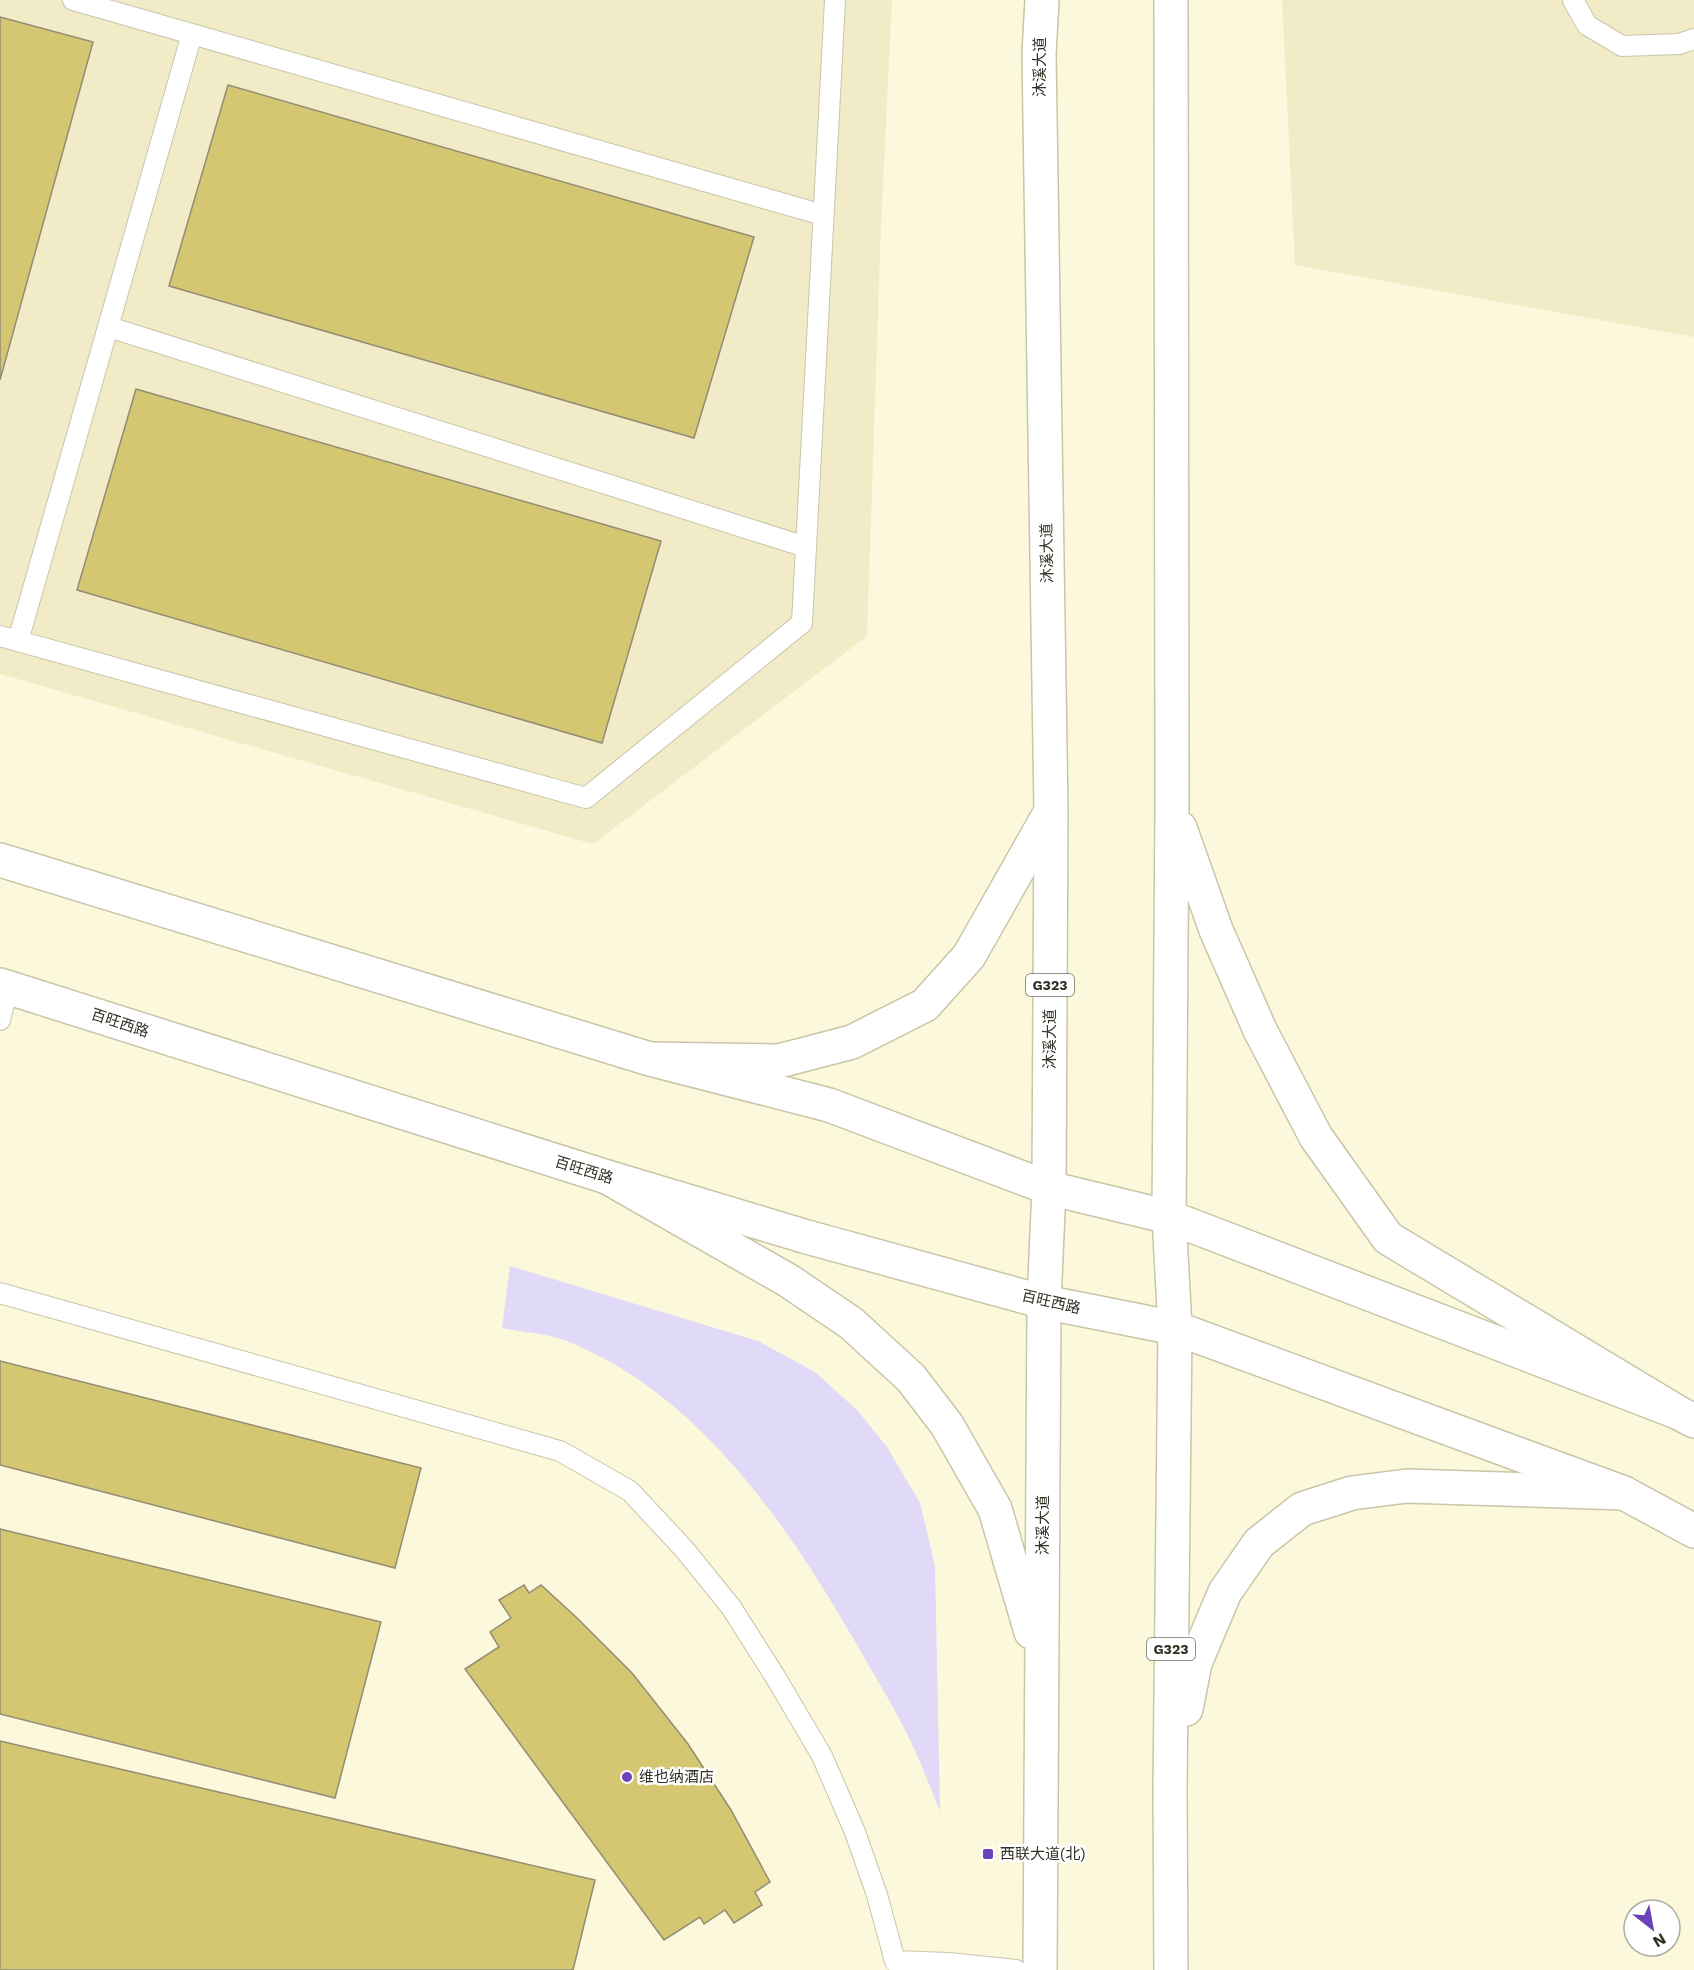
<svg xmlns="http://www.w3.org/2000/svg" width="1694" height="1970" font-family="'Work Sans','Noto Sans SC',sans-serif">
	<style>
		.built { fill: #f1ebc8 }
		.green { fill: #e0d9f8 }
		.building { fill: #d5c671; stroke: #928d74; stroke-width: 1.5 }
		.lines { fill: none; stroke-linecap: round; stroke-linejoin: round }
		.service-casing { stroke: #c9c5a9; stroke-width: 22 }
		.primary-casing { stroke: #c9c5a9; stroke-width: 36 }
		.trunk-casing { stroke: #c9c5a9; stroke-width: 36 }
		.service { stroke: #fff; stroke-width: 20 }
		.primary { stroke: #fff; stroke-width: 33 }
		.trunk { stroke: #fff; stroke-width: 33 }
		.poi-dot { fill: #6c42bb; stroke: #fff; stroke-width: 2 }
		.labels { text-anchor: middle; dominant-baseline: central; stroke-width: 5; stroke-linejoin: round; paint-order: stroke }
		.shield { fill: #fff; stroke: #706f67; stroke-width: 1.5 }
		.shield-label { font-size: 14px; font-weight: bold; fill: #333126 }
		.street-label { font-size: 15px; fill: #333126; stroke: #fff }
		.poi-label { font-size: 15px; fill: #333126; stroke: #fff; text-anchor: start }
	</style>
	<rect width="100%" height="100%" fill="#fcf8db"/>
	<!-- built -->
	<path class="built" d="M0,0h892l-11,226 -14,410 -274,208 -593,-170z
		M1282,0h412v337l-399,-72z"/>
	<!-- green -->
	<path class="green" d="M510,1266l248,75 57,31 42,38 30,37 33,56 15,63 5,245c-10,-24 -19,-48 -30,-71 -16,-33 -35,-64 -53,-95 -69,-120 -159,-253 -293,-305 -17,-7 -43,-8 -62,-12z"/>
	<!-- building -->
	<path class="building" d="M0,17l93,25 -93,338z
		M228,85l526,152 -60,201 -525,-152z
		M136,389l525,152 -59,202 -525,-153z
		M0,1361l421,107 -26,100 -395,-103z
		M0,1529l381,93 -46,176 -335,-84z
		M524,1585l5,8 12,-8 35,32 56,56 56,71 43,66 39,72 -15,10 7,13 -28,18 -9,-13 -21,14 -4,-7 -36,23 -199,-271 34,-22 -9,-15 21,-14 -12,-18z
		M0,1741l595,139 -22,90h-573z"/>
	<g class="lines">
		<!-- service casing -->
		<g class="service-casing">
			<path id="service" d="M73,0l750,215
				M1573,0l14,25 35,21 57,-2 15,-5
				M109,327l697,220
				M0,636l586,162 216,-175 33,-623
				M18,641l174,-607
				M0,1020l8,-32
				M0,1293l560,158 70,40 54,58 47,58 45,71 46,78 33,76 22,63 18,66 54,2 67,7"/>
		</g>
		<!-- primary casing -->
		<g class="primary-casing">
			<path id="primary" d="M0,860l650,199 179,46 220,83 120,29 508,195 17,9
				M0,985l607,192 200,60 237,65 131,26 449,165 70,38"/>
		</g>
		<!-- trunk casing -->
		<g class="trunk-casing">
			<path id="trunk" d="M1180,828l36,102 44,100 56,107 72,101 289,174
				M650,1059l129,2 73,-19 73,-37 44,-49 81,-143
				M607,1177l182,104 62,42 60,55 36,47 48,84 36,123
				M1186,1709l9,-46 30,-71 34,-49 43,-34 50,-16 55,-7 217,7
				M1040,1970l4,-668 5,-114 2,-377 -12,-757 3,-54
				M1171,1970l-1,-182 5,-460 -6,-111 3,-411 -1,-806"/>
		</g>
		<!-- service -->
		<use href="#service" class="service"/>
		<!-- primary -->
		<use href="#primary" class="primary"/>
		<!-- trunk -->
		<use href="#trunk" class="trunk"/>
	</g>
	<!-- markers -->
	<g class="poi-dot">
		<circle cx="627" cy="1777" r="6"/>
		<rect x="982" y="1848" width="12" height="12" rx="3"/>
	</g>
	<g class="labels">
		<!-- shield labels -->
		<g class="shield">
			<rect x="1026" y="974" width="48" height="22" rx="4.5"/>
			<rect x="1147" y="1638" width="48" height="22" rx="4.5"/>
		</g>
		<g class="shield-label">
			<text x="1050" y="985">G323</text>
			<text x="1171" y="1649">G323</text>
		</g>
		<!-- street labels -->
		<g class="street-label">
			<text transform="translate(1040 67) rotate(-90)">沐溪大道</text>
			<text transform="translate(1047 553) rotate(-91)">沐溪大道</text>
			<text transform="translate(120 1023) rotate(18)">百旺西路</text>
			<text transform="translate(1050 1039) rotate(-90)">沐溪大道</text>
			<text transform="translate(584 1170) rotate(17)">百旺西路</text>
			<text transform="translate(1051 1302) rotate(13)">百旺西路</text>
			<text transform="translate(1043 1525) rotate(-90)">沐溪大道</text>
		</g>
		<!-- poi labels -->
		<g class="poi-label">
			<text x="639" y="1777">维也纳酒店</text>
			<text x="1000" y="1854">西联大道(北)</text>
		</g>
	</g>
	<!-- north arrow -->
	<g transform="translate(1652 1928) rotate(149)"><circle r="28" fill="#ffffff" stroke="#adada8" stroke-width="1.5"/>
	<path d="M0-4.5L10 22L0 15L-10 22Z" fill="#6c42bb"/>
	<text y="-9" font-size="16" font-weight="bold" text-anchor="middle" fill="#333126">N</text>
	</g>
</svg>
